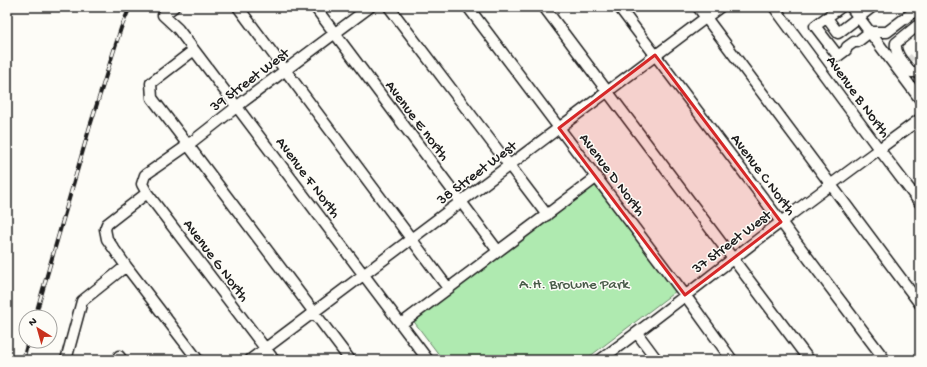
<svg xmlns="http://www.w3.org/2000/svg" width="927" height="367" font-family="'Gochi Hand',sans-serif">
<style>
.green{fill:#afeab0;stroke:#668366}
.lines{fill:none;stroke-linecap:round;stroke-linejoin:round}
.minor-tunnel{stroke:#dbdad6;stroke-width:10;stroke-dasharray:10 5;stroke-linecap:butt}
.minor-casing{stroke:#1c1c1c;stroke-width:13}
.minor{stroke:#fdfcf7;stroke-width:10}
.rail-casing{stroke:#1c1c1c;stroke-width:4}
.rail{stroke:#fdfcf7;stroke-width:2.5;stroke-dasharray:8;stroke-linecap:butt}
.marked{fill:#d62828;fill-opacity:0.2;stroke:#d62828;stroke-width:3;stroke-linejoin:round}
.labels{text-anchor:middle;stroke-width:3;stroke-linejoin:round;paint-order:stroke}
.street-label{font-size:15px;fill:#1c1c1c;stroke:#fdfcf7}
.park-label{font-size:15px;fill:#485a48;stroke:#fdfcf7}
</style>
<rect width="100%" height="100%" fill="#fdfcf7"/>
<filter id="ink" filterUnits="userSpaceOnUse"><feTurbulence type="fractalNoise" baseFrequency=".025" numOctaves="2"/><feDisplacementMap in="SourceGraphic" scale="8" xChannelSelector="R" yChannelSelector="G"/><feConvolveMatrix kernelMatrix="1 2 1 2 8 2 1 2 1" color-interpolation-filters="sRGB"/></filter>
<g filter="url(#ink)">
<!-- green -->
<path class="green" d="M 592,182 L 676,291 L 585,360 L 443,360 L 412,319 Z"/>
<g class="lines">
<!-- minor-tunnel -->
<path class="minor-tunnel" d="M 907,57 L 911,62"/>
<defs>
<path id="minor" d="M 174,7 L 163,15 L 178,29 L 194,50 L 428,360
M 238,7 L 448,288
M 315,7 L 498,251
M 389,7 L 547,215
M 468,7 L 685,295 L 732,360
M 544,7 L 809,360
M 619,7 L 885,360
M 698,7 L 920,304
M 774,7 L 879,149 L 920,203
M 841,7 L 815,26 L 838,56 L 846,50 L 847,47 L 854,42 L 857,42 L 870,32 L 887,32 L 920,7
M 851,7 L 920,99
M 827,18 L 838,33 L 872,7
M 920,30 L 917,26 L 896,43 C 894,54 905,64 911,72 L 918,72 L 920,75
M 194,50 L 151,83 L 152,98 L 188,145 L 350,360
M 147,193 L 107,224 L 105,229 L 107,239 L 126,266 L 198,360
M 401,324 L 597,177
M 637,333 L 657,360
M 119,356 L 122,360
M 66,360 L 82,301 L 126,266
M 250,360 C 407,243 563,124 720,7
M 274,360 L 147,193 L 142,184 L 145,175 L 188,145 L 244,101 L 370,7
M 600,360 C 662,315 721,267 781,222 C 827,187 874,153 920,119"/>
</defs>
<!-- minor casing -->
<use href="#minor" class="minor-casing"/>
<!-- minor -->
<use href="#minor" class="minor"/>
<defs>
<path id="rail" d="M 35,317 L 90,126 L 121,28 L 130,7
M 23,360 L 28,341"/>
</defs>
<!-- rail casing -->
<use href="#rail" class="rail-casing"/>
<!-- rail -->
<use href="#rail" class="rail"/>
</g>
</g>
<!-- marked area -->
<path class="marked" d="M 655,55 L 781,222 L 685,295 L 559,128 Z"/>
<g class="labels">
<!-- street labels -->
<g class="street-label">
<text transform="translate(249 79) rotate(-37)" y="5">39 Street West</text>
<text transform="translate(859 96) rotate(54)" y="5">Avenue B North</text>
<text transform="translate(418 120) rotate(53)" y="5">Avenue E north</text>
<text transform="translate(476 172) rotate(-37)" y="5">38 Street West</text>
<text transform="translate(613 174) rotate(53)" y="5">Avenue D North</text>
<text transform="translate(764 174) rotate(53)" y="5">Avenue C North</text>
<text transform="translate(309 177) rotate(53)" y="5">Avenue F North</text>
<text transform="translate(731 241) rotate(-37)" y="5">37 Street West</text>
<text transform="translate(217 260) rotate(53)" y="5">Avenue G North</text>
</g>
<!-- park labels -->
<g class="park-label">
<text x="574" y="288">A.H. Browne Park</text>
</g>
</g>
<!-- margin -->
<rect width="927" height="367" fill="none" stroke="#fdfcf7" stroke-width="24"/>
<rect x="12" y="12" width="903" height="343" fill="none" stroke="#1c1c1c" stroke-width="1.5" filter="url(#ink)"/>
<!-- north arrow -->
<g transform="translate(38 329) rotate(323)"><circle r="19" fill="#fdfcf7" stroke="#a3a29f"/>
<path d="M0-3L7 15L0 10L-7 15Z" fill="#c8321e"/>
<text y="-6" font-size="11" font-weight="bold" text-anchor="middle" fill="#1c1c1c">N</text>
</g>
</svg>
